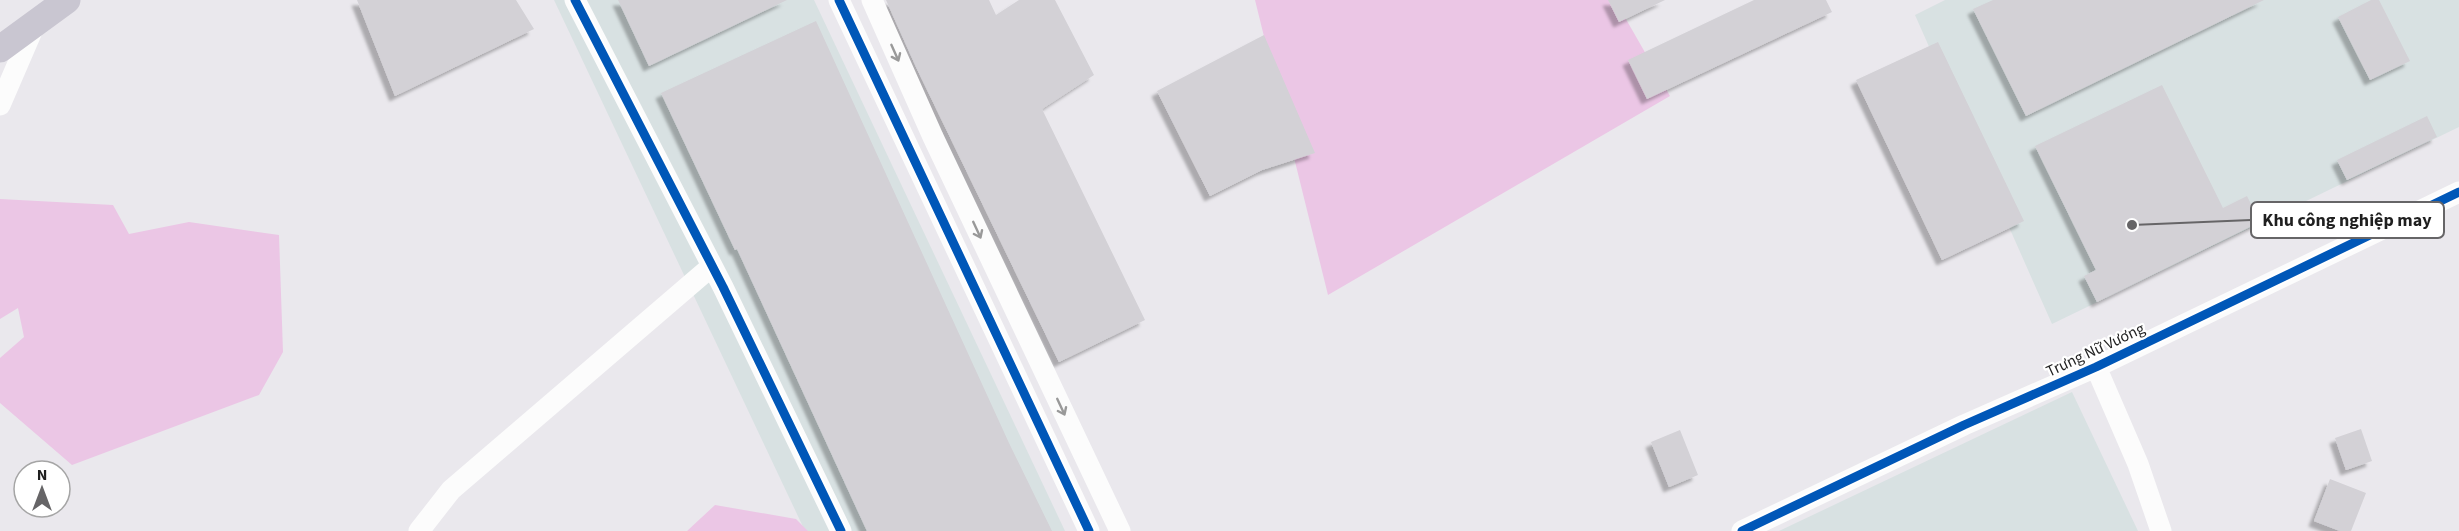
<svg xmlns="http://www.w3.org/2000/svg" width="2459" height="531" font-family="'Source Sans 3',sans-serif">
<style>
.industrial{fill:#d8e1e2}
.grass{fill:#ebc6e5}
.building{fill:#d3d1d6;filter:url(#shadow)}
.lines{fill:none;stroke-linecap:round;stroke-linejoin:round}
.minor{stroke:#fcfcfc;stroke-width:21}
.major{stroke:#c9c6d1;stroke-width:27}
.cycleway-casing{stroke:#fff;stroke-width:13}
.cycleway{stroke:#0057b8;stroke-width:9}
.oneway{stroke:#999}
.labels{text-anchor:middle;stroke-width:4.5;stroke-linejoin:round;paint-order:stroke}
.street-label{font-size:16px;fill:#1f1f1f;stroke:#fff}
.leader{fill:none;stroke:#666567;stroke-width:2}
.callout-dot{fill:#666567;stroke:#fff;stroke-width:2}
.callout{fill:#fff;stroke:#666567;stroke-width:2}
.callout-label{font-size:18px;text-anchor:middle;font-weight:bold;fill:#1f1f1f}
</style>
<defs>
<filter id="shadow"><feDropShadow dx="-5.5" dy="5.5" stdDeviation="1.5" flood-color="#0004"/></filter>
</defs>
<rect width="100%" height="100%" fill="#eae8ed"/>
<!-- industrial -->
<path class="industrial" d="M 554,0 L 814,0 L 1065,531 L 805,531 Z
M 1945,0 L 2459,0 L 2459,127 L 2052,324 L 1915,15 Z
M 2072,392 L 2138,531 L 1779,531 Z"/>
<!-- grass -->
<path class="grass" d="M 1255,0 L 1615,0 L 1670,96 L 1328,295 Z
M 0,199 L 113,205 L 129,234 L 189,222 L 279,235 L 283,352 L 259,395 L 72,465 L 0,403 L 0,358 L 24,337 L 18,308 L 0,319 Z
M 715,505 L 796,519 L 808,531 L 687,531 Z"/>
<!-- building -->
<path class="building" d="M 357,0 L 516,0 L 534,29 L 395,96 Z
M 618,0 L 787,0 L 649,66 Z
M 886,0 L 989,0 L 996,15 L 1019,0 L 1055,0 L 1094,75 L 1042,109 L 1145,320 L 1059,362 L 917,69 Z
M 1608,0 L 1665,0 L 1619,22 Z
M 1754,0 L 1826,0 L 1832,12 L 1647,99 L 1628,60 Z
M 1993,0 L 2264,0 L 2026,116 L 1973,9 Z
M 2371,0 L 2379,0 L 2410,61 L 2370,80 L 2338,17 Z
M 816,21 L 1009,443 L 1052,531 L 867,531 L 737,249 L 735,250 L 661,93 Z
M 1264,35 L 1315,153 L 1262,170 L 1210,196 L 1157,91 Z
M 1938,42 L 2024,221 L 1942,260 L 1856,80 Z
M 2162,85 L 2223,208 L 2247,196 L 2260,222 L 2097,302 L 2084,276 L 2096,270 L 2035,146 Z
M 2427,116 L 2437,137 L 2347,180 L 2337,160 Z
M 2361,429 L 2372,461 L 2346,470 L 2335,438 Z
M 1680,430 L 1698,475 L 1669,487 L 1651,442 Z
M 2330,479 L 2366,493 L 2351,531 L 2340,531 L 2314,521 Z"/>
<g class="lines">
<!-- minor -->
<path class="minor" d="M 575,0 L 723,287 L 841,531
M 839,0 L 1089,531
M 872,0 L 933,137 L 1120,531
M 0,105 L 35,24
M 2096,367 L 2138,464 L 2161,531
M 419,531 L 451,490 L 712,266
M 1742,531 L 1964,425 L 2096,367 L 2459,192"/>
<!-- major -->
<path class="major" d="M 0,49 L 67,0"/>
<defs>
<path id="cycleway" d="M 575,0 L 723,287 L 841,531
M 839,0 L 1089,531
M 1742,531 L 1964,425 L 2096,367 L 2459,192"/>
</defs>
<!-- cycleway casing -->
<use href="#cycleway" class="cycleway-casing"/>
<!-- cycleway -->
<use href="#cycleway" class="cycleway"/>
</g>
<!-- one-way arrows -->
<defs><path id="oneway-shaft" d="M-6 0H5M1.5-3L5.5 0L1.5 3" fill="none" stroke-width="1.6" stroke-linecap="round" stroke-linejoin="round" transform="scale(1.5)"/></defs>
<g class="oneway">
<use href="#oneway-shaft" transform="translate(895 53) rotate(66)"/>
<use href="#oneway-shaft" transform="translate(977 230) rotate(65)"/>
<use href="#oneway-shaft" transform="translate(1061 407) rotate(65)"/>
</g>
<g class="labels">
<!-- street labels -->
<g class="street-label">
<text transform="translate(2095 349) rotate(-25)" y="6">Trưng Nữ Vương</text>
</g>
</g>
<!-- callouts -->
<path class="leader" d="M2132 225L2251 220"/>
<circle class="callout-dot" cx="2132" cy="225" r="6"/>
<rect class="callout" x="2251" y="202" width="193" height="36" rx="6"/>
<g class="callout-label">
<text x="2347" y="226">Khu công nghiệp may</text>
</g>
<!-- north arrow -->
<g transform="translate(42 489)"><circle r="28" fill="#ffffff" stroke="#a5a5a5" stroke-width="1.5"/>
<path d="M0-4.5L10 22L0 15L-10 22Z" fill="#666567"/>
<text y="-9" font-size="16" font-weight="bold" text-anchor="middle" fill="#1f1f1f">N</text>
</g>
</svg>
